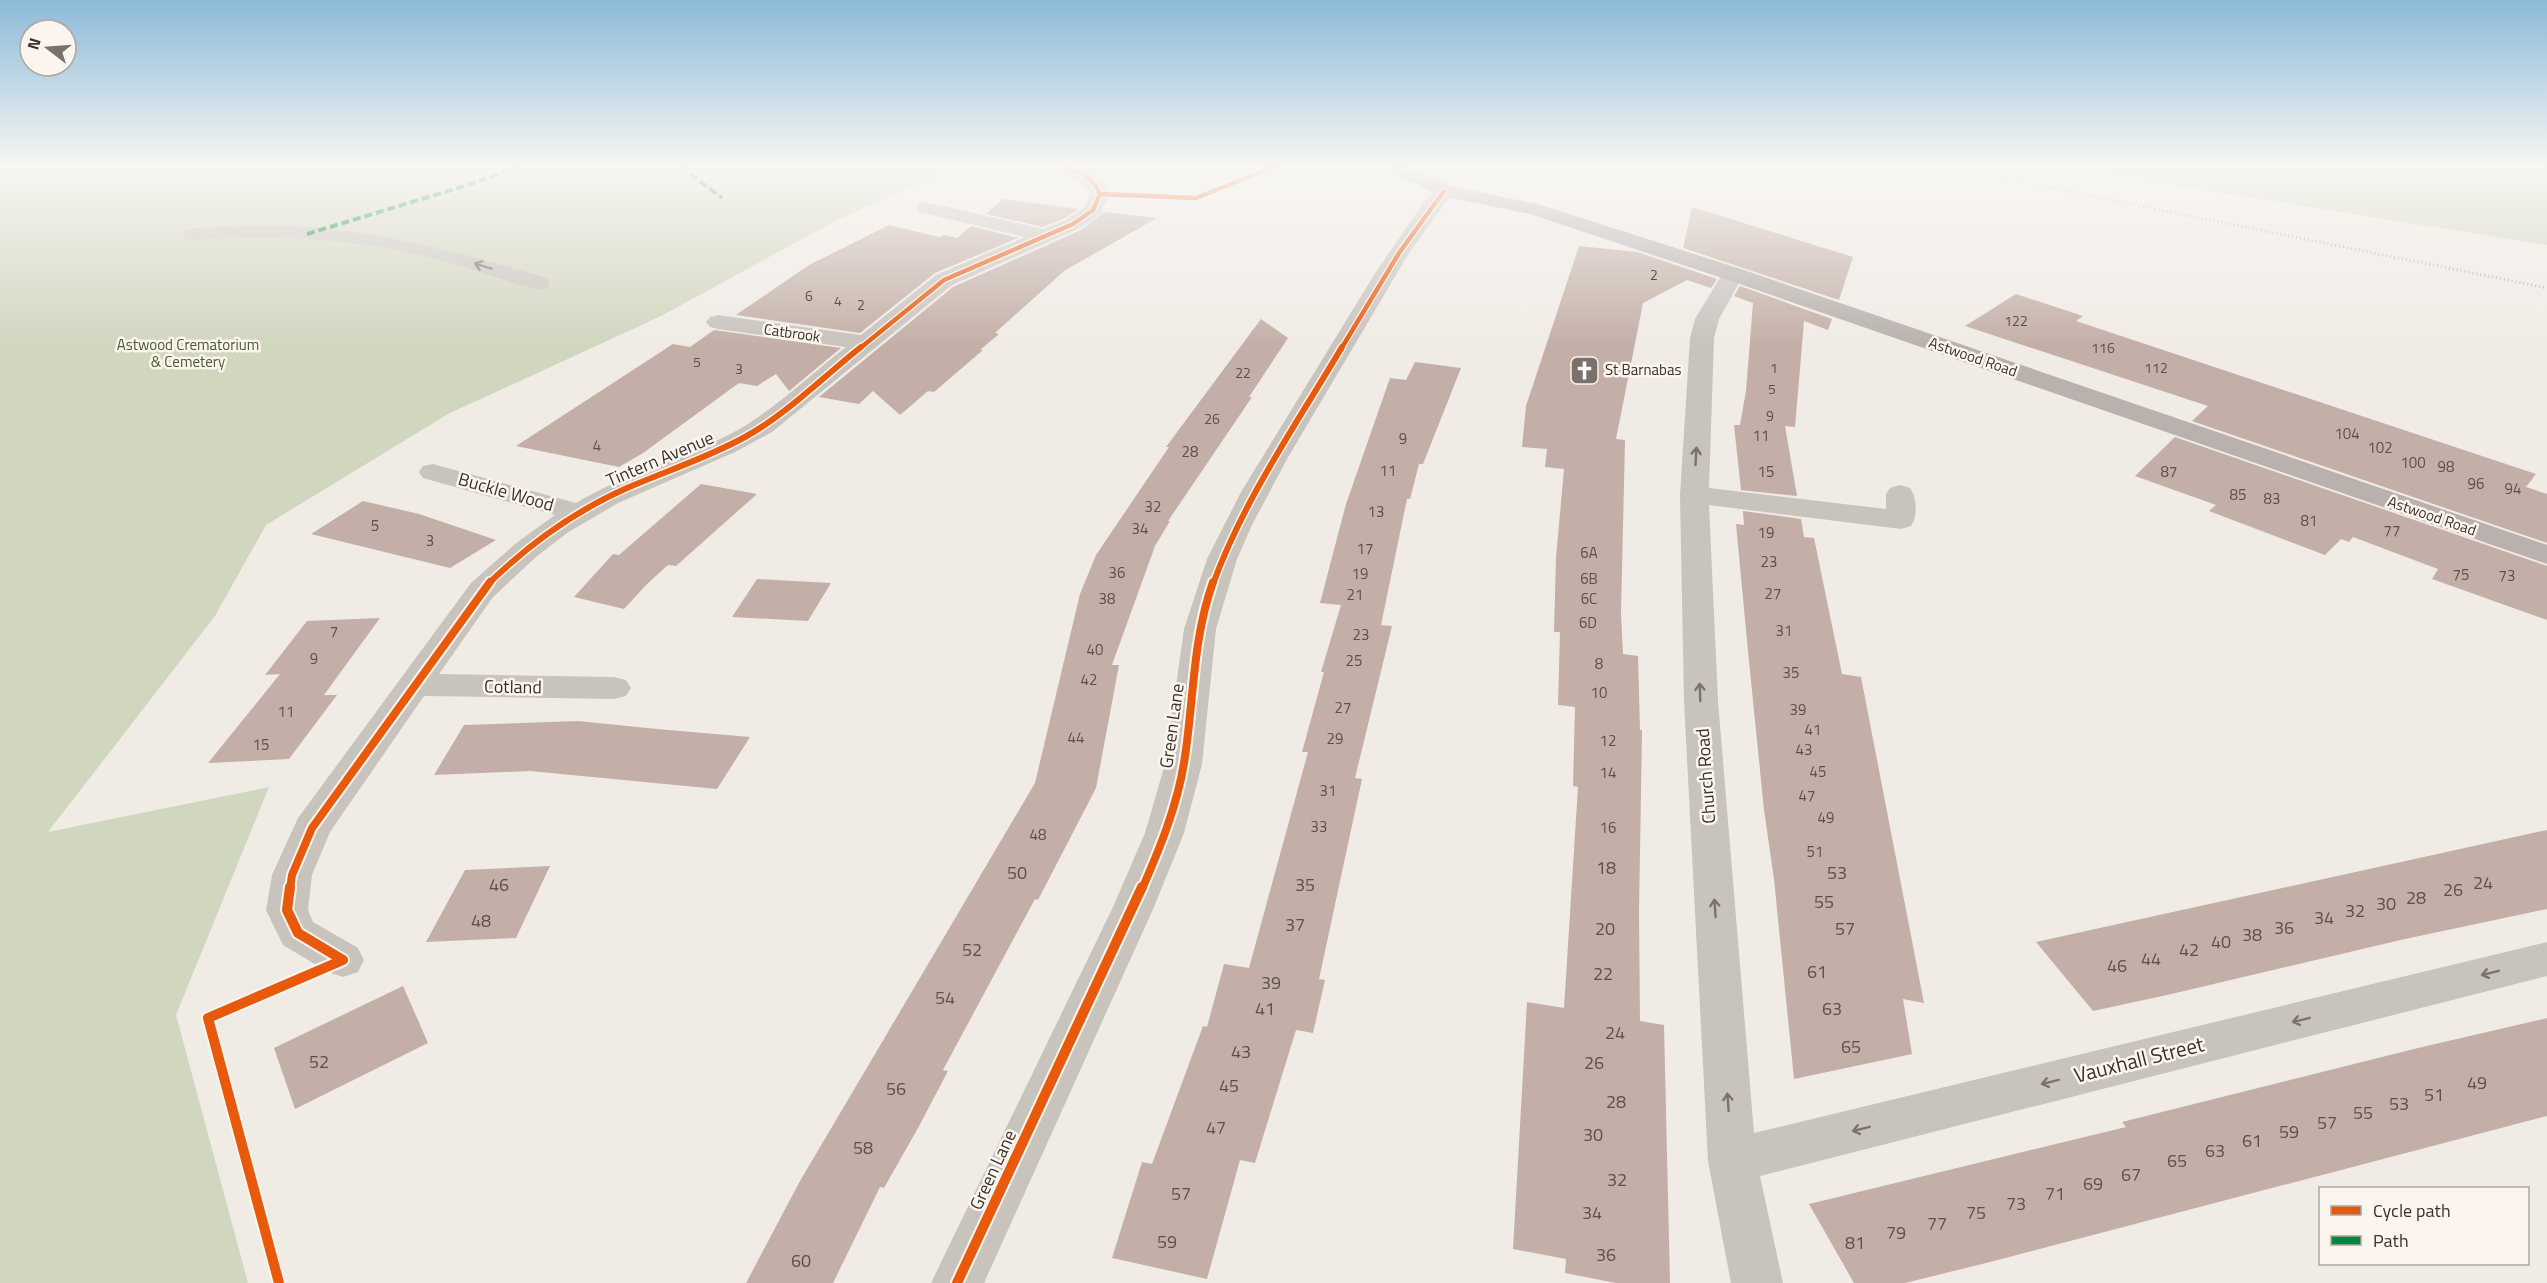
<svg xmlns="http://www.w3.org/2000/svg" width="2547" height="1283" font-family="'Titillium Web',sans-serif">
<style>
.green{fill:#d1d6bf}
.building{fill:#c3afa7}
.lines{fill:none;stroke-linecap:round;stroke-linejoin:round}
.minor{fill:#c9c3be;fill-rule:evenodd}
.major{fill:#b8b1ad;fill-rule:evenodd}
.rail{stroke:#b1aca8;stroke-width:3;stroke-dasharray:1 3;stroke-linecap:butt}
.quiet{stroke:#00873e;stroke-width:4;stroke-dasharray:8 4;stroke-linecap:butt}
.cycleway-far3-casing{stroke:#fbf5ee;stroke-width:7}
.cycleway-far2-casing{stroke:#fbf5ee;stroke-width:9}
.cycleway-far1-casing{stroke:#fbf5ee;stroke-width:12}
.cycleway-casing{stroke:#fbf5ee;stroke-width:14}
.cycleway-far3{stroke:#e8590c;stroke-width:4.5}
.cycleway-far2{stroke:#e8590c;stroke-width:6}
.cycleway-far1{stroke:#e8590c;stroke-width:8}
.cycleway{stroke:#e8590c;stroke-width:10}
.oneway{stroke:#7b726d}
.labels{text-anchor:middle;stroke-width:5;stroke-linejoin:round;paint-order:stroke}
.far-number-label{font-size:14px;fill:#5d504a}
.far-street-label{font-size:15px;fill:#3b302b;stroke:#fbf5ee}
.far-park-label{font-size:15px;fill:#4a5a2e;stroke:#fbf5ee}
.far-poi-label{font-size:15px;fill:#3b302b;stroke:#fbf5ee;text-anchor:start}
.number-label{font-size:15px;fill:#5d504a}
.street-label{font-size:18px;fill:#3b302b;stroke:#fbf5ee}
.near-number-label{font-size:18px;fill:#5d504a}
.near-street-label{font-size:21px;fill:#3b302b;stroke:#fbf5ee}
</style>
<rect width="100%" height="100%" fill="#f0ebe5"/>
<!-- green -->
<path class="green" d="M 0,167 L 956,167 L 837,220 L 661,316 L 448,414 L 266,525 L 215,616 L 48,832 L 269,787 L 176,1015 L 248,1283 L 0,1283 Z
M 2060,167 L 2547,167 L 2547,245 Z"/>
<!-- building -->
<path class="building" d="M 1003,199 L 1079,209 L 1065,218 L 1043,227 L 986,214 Z
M 1692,207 L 1853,257 L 1839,300 L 1683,248 Z
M 1104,212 L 1157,218 L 1064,271 L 995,333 L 999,334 L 980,350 L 983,350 L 934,392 L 928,391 L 900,415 L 873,391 L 859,404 L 819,397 L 953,287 L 1081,230 Z
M 889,225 L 939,237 L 944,235 L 957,238 L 971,226 L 1018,238 L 935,273 L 860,333 L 736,315 L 809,265 Z
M 1579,246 L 1637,252 L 1717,279 L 1711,288 L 1687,280 L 1643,303 L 1616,439 L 1625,440 L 1621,613 L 1623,654 L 1638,656 L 1640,730 L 1642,730 L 1639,913 L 1640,1021 L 1664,1025 L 1670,1283 L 1616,1283 L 1565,1273 L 1566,1259 L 1513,1249 L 1527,1002 L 1564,1008 L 1578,787 L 1573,786 L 1575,707 L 1558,705 L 1560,632 L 1554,632 L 1556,558 L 1564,469 L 1545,467 L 1547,449 L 1522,447 L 1526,406 Z
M 1740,286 L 1832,319 L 1828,330 L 1804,321 L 1795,427 L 1785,426 L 1797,496 L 1741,490 L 1734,425 L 1740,425 L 1746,391 L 1753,303 L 1734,296 Z
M 2016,294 L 2083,316 L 2076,321 L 2536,474 L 2526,487 L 2547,494 L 2547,543 L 2192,421 L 2208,406 L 1965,326 Z
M 1261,319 L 1288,338 L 1249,397 L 1252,397 L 1168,521 L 1170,521 L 1155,546 L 1112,665 L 1119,665 L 1096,788 L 1038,900 L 1035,899 L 943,1070 L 948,1071 L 918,1128 L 884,1188 L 880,1187 L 833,1283 L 746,1283 L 800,1181 L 1035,783 L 1080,594 L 1096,555 L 1169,447 L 1166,447 Z
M 714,330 L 841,348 L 789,391 L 776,374 L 757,386 L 739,383 L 643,453 L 619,467 L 516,446 L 673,344 L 690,347 Z
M 1415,362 L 1461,368 L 1423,464 L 1419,464 L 1410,499 L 1407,499 L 1381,625 L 1392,626 L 1355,778 L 1362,779 L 1319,979 L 1325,980 L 1313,1033 L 1296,1030 L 1255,1163 L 1240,1160 L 1207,1279 L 1112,1258 L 1142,1162 L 1152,1164 L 1203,1026 L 1207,1027 L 1224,964 L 1249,968 L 1308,752 L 1302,752 L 1324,672 L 1321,672 L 1341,605 L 1320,603 L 1346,504 L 1390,378 L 1406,380 Z
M 2175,437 L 2547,566 L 2547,620 L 2432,579 L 2438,569 L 2353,537 L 2349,542 L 2341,539 L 2325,555 L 2209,511 L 2216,505 L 2135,476 Z
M 701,484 L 757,494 L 676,566 L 668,565 L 647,584 L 624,609 L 574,597 L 613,554 L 619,555 Z
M 363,501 L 419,514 L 496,540 L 450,568 L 311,534 Z
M 1743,511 L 1801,519 L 1804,537 L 1814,538 L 1842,674 L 1861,677 L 1924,1003 L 1903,999 L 1912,1054 L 1794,1079 L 1774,879 L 1764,810 L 1748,651 L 1736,524 L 1744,525 Z
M 757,579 L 831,583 L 808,621 L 732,617 Z
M 380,618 L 324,695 L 337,695 L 289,759 L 208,763 L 280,674 L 265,675 L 307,621 Z
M 578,721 L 657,729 L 750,737 L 717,789 L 530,771 L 434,775 L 464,725 Z
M 2547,830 L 2547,909 L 2405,939 L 2167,995 L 2093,1011 L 2036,942 Z
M 550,866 L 516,938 L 426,942 L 465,870 Z
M 403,986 L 428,1043 L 295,1109 L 274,1048 Z
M 2547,1018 L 2547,1116 L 1986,1263 L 1905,1283 L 1854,1283 L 1809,1204 L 2126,1127 L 2122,1122 L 2418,1048 Z"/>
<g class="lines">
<!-- minor -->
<path class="minor" d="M 1058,167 C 1084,167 1098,168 1110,194 L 1100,214 L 1080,228 L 952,285 L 772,432 L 735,452 L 618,503 L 567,533 L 536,557 L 493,597 L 439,674 L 614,677 L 626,680 L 631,688 L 626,696 L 614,699 L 424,696 L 330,832 L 312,875 L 308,910 L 313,922 L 358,948 L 364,960 L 358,972 L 343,977 L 328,972 L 283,945 L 266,910 L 272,875 L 298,818 L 471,583 L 515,544 L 555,515 L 423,478 L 419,472 L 423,466 L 433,464 L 576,503 C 626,473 684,459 736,431 C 775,409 810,375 846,347 L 718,329 L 710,327 L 706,322 L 710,317 L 718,315 L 861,335 L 936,275 L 1025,237 L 919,212 L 916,208 L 919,204 L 926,202 L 1043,229 L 1066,220 L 1085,207 L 1090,194 C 1084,178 1066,179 1058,167 Z
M 1444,185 L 1451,187 L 1454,191 L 1409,253 L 1287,459 L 1252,525 L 1237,559 L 1216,629 L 1202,764 L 1184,833 L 1154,907 L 984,1283 L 931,1283 L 1113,907 L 1145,833 L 1165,764 L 1184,629 L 1207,559 L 1241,492 L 1374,275 L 1421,206 L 1437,187 Z
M 277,225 C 374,229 454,251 547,278 L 550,283 L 547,288 L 539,290 C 502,280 466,267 429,257 C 352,238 272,234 193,240 L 186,238 L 183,234 L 186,230 L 193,228 Z
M 1733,267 L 1741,269 L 1744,274 L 1719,319 L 1714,338 L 1709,488 L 1886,509 L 1886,494 L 1890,488 L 1900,485 L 1910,488 C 1917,498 1918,516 1911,526 L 1901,529 L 1709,505 L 1718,701 L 1754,1133 L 2547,942 L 2547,976 L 1760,1176 L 1783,1283 L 1731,1283 L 1708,1161 L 1684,701 L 1680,495 L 1690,338 L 1695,319 L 1725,269 Z"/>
<!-- major -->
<path class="major" d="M 1389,167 L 1412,167 L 1450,186 L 1541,205 L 1741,269 L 2547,545 L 2547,564 L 1725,279 L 1530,214 L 1437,195 L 1391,171 Z"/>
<!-- rail -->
<path class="rail" d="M 1947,167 L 2547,288"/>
<!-- quiet -->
<path class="quiet" d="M 681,167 L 722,198
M 307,234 L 471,184 L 516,167"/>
<defs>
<path id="cycleway-far3" d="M 1100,194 L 1196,198 L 1273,167
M 859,349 L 944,280 L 1073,224 L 1093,210 L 1100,194 C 1094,179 1082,173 1067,167
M 1341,349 L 1399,253 L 1444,191"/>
<path id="cycleway-far2" d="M 488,584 C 529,544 575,511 627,488 C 666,471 707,458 745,437 C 787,414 823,377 861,347
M 1213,584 C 1244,499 1296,425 1342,347"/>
<path id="cycleway-far1" d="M 290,889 L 292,875 L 312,828 L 490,582
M 1142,889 C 1160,848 1177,806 1184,763 C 1194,702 1192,641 1213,582"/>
<path id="cycleway" d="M 290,887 L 287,910 L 298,933 L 343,960
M 279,1283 L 208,1018 L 343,960
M 957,1283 L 1142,887"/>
</defs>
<!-- cycleway-far3 casing -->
<use href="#cycleway-far3" class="cycleway-far3-casing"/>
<!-- cycleway-far2 casing -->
<use href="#cycleway-far2" class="cycleway-far2-casing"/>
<!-- cycleway-far1 casing -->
<use href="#cycleway-far1" class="cycleway-far1-casing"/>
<!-- cycleway casing -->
<use href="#cycleway" class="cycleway-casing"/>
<!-- cycleway-far3 -->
<use href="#cycleway-far3" class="cycleway-far3"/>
<!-- cycleway-far2 -->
<use href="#cycleway-far2" class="cycleway-far2"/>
<!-- cycleway-far1 -->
<use href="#cycleway-far1" class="cycleway-far1"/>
<!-- cycleway -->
<use href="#cycleway" class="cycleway"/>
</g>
<!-- one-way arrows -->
<defs><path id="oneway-shaft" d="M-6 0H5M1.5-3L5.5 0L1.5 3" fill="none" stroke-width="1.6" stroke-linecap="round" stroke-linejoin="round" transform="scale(1.5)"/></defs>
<g class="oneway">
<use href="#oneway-shaft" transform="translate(483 266) rotate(-163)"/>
<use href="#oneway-shaft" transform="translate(1696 456) rotate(-87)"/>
<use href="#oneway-shaft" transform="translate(1700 692) rotate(-92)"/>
<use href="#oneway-shaft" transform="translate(1715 908) rotate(-94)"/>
<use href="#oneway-shaft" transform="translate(2490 973) rotate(166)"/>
<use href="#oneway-shaft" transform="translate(2301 1020) rotate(166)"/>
<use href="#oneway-shaft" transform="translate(2050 1082) rotate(166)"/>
<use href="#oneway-shaft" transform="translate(1728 1102) rotate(-94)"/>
<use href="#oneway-shaft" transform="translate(1861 1129) rotate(166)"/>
</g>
<!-- sky -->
<linearGradient id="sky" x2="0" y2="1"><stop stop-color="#8bbad8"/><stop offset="0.48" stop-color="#f8f6f3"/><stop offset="1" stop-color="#f8f6f3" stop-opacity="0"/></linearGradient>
<rect width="2547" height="346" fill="url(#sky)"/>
<!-- icons -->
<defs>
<symbol id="church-square" viewBox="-11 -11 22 22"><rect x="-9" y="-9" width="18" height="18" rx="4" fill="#7a716c" stroke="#fbf5ee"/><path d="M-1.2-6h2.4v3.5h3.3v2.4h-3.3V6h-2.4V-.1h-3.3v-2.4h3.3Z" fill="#fff"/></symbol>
</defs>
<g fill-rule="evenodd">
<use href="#church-square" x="1568" y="354" width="33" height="33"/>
</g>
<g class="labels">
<!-- far-number labels -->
<g class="far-number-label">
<text x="1654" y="280">2</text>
<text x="809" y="301">6</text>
<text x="838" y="306">4</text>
<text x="861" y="310">2</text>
<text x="2016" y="326">122</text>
<text x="2103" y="353">116</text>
<text x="697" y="367">5</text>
<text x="1774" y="373">1</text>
<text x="2156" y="373">112</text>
<text x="739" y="374">3</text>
<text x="1243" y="378">22</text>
<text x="1772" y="394">5</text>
<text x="1770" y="421">9</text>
<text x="1212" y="424">26</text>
</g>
<!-- far-street labels -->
<g class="far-street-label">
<text transform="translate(792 333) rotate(8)" y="5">Catbrook</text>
<text transform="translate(1973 357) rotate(19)" y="5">Astwood Road</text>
<text transform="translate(2432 516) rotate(19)" y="5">Astwood Road</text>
</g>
<!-- far-park labels -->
<g class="far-park-label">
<text x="188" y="350">Astwood Crematorium<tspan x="188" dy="17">&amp; Cemetery</tspan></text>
</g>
<!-- far-poi labels -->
<g class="far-poi-label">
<text x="1605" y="375">St Barnabas</text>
</g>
<!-- number labels -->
<g class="number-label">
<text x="2347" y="439">104</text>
<text x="1761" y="441">11</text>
<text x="1403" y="444">9</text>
<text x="597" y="451">4</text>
<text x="2380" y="453">102</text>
<text x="1190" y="457">28</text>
<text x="2413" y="468">100</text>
<text x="2446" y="472">98</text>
<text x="1388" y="476">11</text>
<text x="1766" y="477">15</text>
<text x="2169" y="477">87</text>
<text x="2476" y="489">96</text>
<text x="2513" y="494">94</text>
<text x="2238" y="500">85</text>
<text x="2272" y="504">83</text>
<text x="1153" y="512">32</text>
<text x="1376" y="517">13</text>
<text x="2309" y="526">81</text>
<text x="375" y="531">5</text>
<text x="1140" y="534">34</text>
<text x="2392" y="536">77</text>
<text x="1766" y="538">19</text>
<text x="430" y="546">3</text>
<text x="1365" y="554">17</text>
<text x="1589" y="558">6A</text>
<text x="1769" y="567">23</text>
<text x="1117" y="578">36</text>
<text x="1360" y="579">19</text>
<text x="2461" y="580">75</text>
<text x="2507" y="581">73</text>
<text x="1589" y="584">6B</text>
<text x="1773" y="599">27</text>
<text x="1355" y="600">21</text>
<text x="1107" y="604">38</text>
<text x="1589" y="604">6C</text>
<text x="1588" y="628">6D</text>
<text x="1784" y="636">31</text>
<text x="334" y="637">7</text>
<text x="1361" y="640">23</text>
<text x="1095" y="655">40</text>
<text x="314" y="664">9</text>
<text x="1354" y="666">25</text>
<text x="1599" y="669">8</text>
<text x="1791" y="678">35</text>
<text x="1089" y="685">42</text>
<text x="1599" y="698">10</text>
<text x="1343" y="713">27</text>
<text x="1798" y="715">39</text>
<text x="286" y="717">11</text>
<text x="1813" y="735">41</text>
<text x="1076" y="743">44</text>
<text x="1335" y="744">29</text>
<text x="1608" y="746">12</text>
<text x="261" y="750">15</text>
<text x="1804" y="755">43</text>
<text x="1818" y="777">45</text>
<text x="1608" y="778">14</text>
<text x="1328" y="796">31</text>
<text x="1807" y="801">47</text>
<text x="1826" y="823">49</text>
<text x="1319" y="832">33</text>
<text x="1608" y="833">16</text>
<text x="1038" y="840">48</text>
<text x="1815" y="857">51</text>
</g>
<!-- street labels -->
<g class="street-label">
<text transform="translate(660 459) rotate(-23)" y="6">Tintern Avenue</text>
<text transform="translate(506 492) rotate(16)" y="6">Buckle Wood</text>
<text transform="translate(513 687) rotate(1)" y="6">Cotland</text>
<text transform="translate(1172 726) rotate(-82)" y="6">Green Lane</text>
<text transform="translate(1706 776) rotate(-94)" y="6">Church Road</text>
<text transform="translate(993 1170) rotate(-65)" y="6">Green Lane</text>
</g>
<!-- near-number labels -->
<g class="near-number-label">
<text x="1606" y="874">18</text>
<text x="1017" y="879">50</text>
<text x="1837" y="879">53</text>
<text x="2483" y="889">24</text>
<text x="499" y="891">46</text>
<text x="1305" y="891">35</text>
<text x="2453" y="896">26</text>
<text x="2416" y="904">28</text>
<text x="1824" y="908">55</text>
<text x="2386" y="910">30</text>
<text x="2355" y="917">32</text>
<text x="2324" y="924">34</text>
<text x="481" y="927">48</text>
<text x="1295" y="931">37</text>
<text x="2284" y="934">36</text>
<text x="1605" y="935">20</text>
<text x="1845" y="935">57</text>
<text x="2252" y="941">38</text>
<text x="2221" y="948">40</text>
<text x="972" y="956">52</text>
<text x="2189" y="956">42</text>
<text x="2151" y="965">44</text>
<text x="2117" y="972">46</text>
<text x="1817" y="978">61</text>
<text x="1603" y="980">22</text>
<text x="1271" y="989">39</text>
<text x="945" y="1004">54</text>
<text x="1265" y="1015">41</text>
<text x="1832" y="1015">63</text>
<text x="1615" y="1039">24</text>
<text x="1851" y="1053">65</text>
<text x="1241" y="1058">43</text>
<text x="319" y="1068">52</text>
<text x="1594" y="1069">26</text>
<text x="2477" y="1089">49</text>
<text x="1229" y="1092">45</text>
<text x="896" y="1095">56</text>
<text x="2434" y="1101">51</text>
<text x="1616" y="1108">28</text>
<text x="2399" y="1110">53</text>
<text x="2363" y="1119">55</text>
<text x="2327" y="1129">57</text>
<text x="1216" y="1134">47</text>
<text x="2289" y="1138">59</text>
<text x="1593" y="1141">30</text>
<text x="2252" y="1147">61</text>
<text x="863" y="1154">58</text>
<text x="2215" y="1157">63</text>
<text x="2177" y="1167">65</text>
<text x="2131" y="1181">67</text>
<text x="1617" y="1186">32</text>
<text x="2093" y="1190">69</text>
<text x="1181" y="1200">57</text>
<text x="2055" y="1200">71</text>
<text x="2016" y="1210">73</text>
<text x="1592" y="1219">34</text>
<text x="1976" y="1219">75</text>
<text x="1937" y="1230">77</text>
<text x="1896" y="1239">79</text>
<text x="1167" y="1248">59</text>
<text x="1855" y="1249">81</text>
<text x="1606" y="1261">36</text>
<text x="801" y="1267">60</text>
</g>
<!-- near-street labels -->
<g class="near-street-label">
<text transform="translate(2139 1060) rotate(-14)" y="7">Vauxhall Street</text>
</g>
</g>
<!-- legend -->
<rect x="2319" y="1187" width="210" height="78" fill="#fbf5ee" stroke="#aea6a0" stroke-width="1.5"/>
<rect x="2331" y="1206" width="30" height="9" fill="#e8590c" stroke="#aea6a0" stroke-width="1.5"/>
<text x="2373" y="1217" font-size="18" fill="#3b302b">Cycle path</text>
<rect x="2331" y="1236" width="30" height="9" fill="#00873e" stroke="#aea6a0" stroke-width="1.5"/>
<text x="2373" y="1247" font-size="18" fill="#3b302b">Path</text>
<!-- north arrow -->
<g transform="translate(48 48) rotate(287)"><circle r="28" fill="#fbf5ee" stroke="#aea6a0" stroke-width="1.5"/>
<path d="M0-4.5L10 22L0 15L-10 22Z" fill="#7a716c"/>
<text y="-9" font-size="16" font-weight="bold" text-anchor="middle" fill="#3b302b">N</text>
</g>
</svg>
